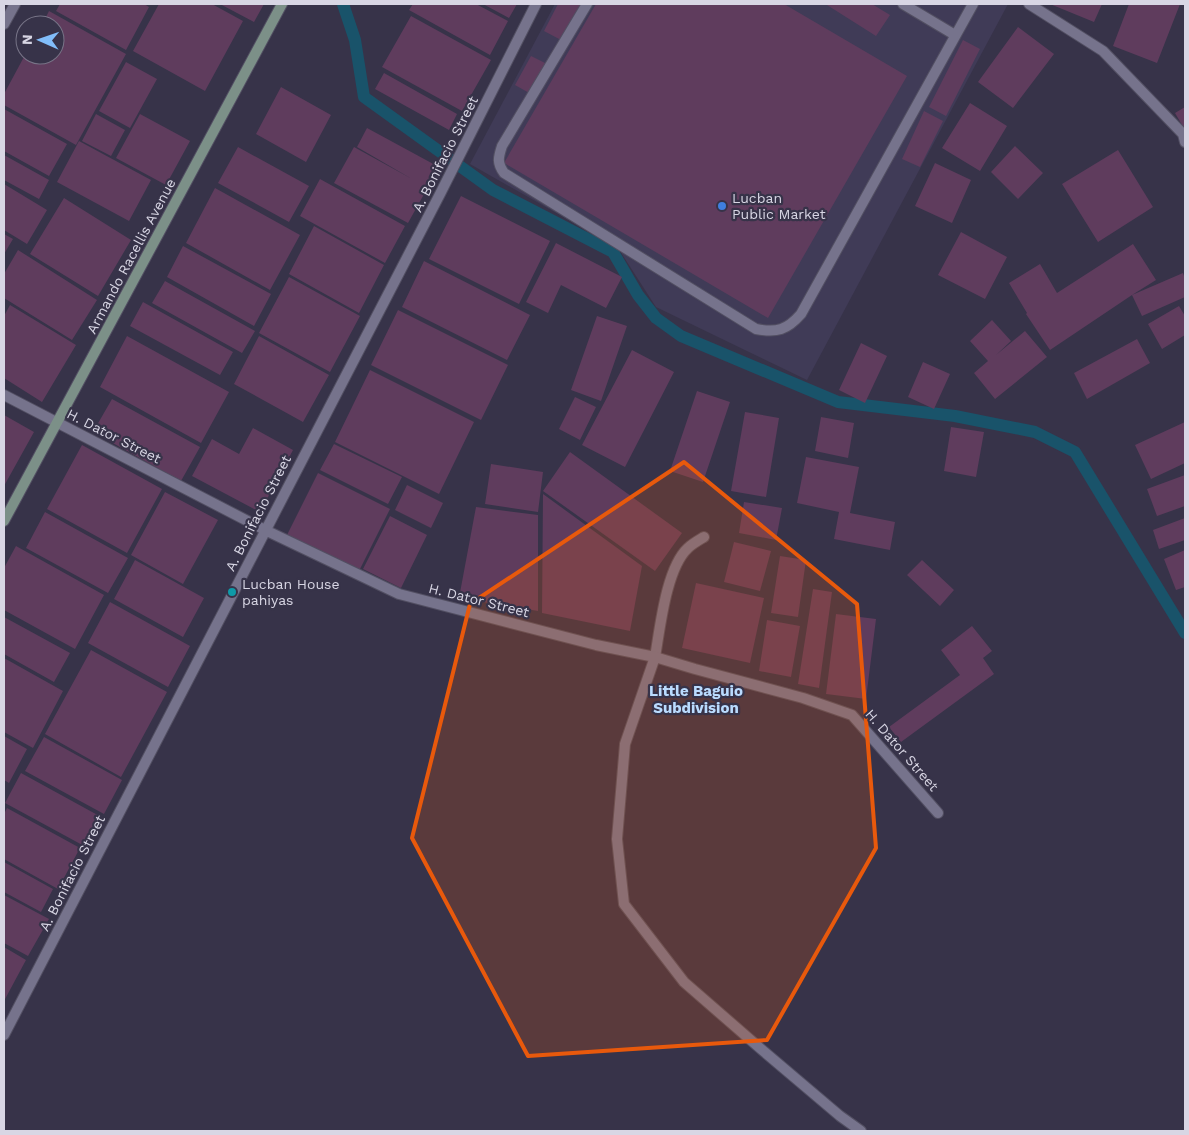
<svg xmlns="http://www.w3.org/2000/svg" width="1189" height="1135" font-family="'Work Sans',sans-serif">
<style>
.built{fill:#403b57}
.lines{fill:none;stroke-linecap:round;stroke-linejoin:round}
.stream{stroke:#19536a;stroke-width:12}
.building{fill:#5f3c5d}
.lane-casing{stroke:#524f62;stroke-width:12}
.street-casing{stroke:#524f62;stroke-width:12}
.secondary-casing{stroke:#524f62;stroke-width:12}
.lane{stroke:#76738c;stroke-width:10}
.street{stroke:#76738c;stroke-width:10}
.secondary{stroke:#7c9088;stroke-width:10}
.marked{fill:#e8590c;fill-opacity:0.2;stroke:#e8590c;stroke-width:4;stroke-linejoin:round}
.shop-dot{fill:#3f7fe0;stroke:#373349;stroke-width:2}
.culture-dot{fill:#0f9aa8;stroke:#373349;stroke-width:2}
.labels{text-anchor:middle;stroke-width:4.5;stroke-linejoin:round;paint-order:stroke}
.street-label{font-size:14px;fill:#d8d6e4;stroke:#373349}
.poi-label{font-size:14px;fill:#d8d6e4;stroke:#373349;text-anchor:start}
.neighbourhood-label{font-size:15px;font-weight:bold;fill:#badbfe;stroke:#373349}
</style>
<rect width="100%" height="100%" fill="#373349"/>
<!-- built -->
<path class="built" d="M 555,4 L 1008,4 L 807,380 L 656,307 L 618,248 L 470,164 Z"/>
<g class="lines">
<!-- stream -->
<path class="stream" d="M 343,4 L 355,40 L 364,97 L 493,190 L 613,252 L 638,295 L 656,318 L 681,336 L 838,402 L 955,416 L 1035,432 L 1075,452 L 1185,633"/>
</g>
<!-- building -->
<path class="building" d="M 60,4 L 144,4 L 149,7 L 126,50 L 56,11 Z
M 159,4 L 212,4 L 243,21 L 205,91 L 133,51 Z
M 220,4 L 264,4 L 254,22 Z
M 413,4 L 476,4 L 508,21 L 490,55 L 409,10 Z
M 483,4 L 517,4 L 509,18 Z
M 558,4 L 581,4 L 561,40 L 544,31 Z
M 596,4 L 784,4 L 907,76 L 768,318 L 504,163 Z
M 828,4 L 872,4 L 890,15 L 876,36 L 827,5 Z
M 1050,4 L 1102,4 L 1094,22 Z
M 1129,4 L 1180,4 L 1157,63 L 1113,46 Z
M 49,11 L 126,54 L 76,145 L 4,105 L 4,94 L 25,55 L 55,55 L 55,25 L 42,25 Z
M 411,16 L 491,60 L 462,111 L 382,67 Z
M 1018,27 L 1054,54 L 1013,108 L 978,82 Z
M 963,40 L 980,49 L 946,116 L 929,107 Z
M 531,56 L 547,64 L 531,94 L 515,85 Z
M 126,62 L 157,79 L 130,128 L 99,111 Z
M 384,73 L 457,114 L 449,130 L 375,89 Z
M 281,87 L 331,115 L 306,162 L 256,134 Z
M 970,103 L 1007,126 L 980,171 L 942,148 Z
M 1185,107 L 1185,130 L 1175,113 Z
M 4,109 L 67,144 L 49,176 L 4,151 Z
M 924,111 L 943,121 L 920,167 L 902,159 Z
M 96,114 L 125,130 L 111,156 L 82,141 Z
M 140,114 L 190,141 L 166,185 L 116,158 Z
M 367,128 L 437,166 L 426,186 L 428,187 L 408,223 L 334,183 L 354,147 L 412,179 L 357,147 Z
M 79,141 L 151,180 L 129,221 L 57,182 Z
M 1015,146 L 1043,173 L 1018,199 L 991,172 Z
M 238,147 L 309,186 L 289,222 L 218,183 Z
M 1118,150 L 1153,207 L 1098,242 L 1062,184 Z
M 4,155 L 49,180 L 39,199 L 4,180 Z
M 935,163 L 971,180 L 952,223 L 915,206 Z
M 320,179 L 405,226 L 385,263 L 300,216 Z
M 4,184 L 47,210 L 27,244 L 4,230 Z
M 215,188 L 300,235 L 270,290 L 186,243 Z
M 461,196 L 550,241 L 519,304 L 429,259 Z
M 64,198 L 131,240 L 98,296 L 30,254 Z
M 314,226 L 384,265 L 359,313 L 289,274 Z
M 961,232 L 1007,257 L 985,299 L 938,275 Z
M 4,234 L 13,239 L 4,254 Z
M 556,243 L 622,277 L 606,308 L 561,285 L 548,313 L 526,302 Z
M 1133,244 L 1156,280 L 1132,295 L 1183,273 L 1185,279 L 1185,297 L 1142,316 L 1132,295 L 1050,350 L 1026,314 L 1027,313 L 1009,283 L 1040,264 L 1057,293 Z
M 183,246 L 271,294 L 254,326 L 167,277 Z
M 18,250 L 97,300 L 72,340 L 4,298 L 4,274 Z
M 424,261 L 530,315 L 507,360 L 402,307 Z
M 289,277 L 360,316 L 330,372 L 259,333 Z
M 165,281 L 255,331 L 242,353 L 152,303 Z
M 143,302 L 233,352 L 220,375 L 130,326 Z
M 10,305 L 76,345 L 42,402 L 4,378 L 4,316 Z
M 1179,306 L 1185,316 L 1185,335 L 1162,349 L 1148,324 Z
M 398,310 L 508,365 L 481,420 L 371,365 Z
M 597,316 L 627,326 L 601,401 L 571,390 Z
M 992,320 L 1011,341 L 996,355 L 1025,331 L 1047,357 L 995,399 L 974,373 L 988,361 L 970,341 Z
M 127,336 L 229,392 L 201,443 L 100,387 Z
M 259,336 L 329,375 L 303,422 L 234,384 Z
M 1137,339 L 1150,363 L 1087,399 L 1074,373 Z
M 861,343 L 887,356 L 865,403 L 839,390 Z
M 632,350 L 674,372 L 625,467 L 582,445 Z
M 923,362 L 950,374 L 934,409 L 908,397 Z
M 370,370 L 474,422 L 439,494 L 335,442 Z
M 697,391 L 730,402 L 703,482 L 670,471 Z
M 575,397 L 596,407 L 580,440 L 559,429 Z
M 112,399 L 200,447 L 181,481 L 93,432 Z
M 745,412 L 779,418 L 766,497 L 731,491 Z
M 4,415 L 34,432 L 4,486 Z
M 821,417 L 854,423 L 848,458 L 815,451 Z
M 1185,422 L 1185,463 L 1151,479 L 1135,445 Z
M 951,427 L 984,432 L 976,477 L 944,471 Z
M 253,428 L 293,450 L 260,512 L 192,476 L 212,439 L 239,454 Z
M 334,444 L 402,477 L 388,504 L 320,470 Z
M 82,445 L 162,489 L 127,553 L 47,509 Z
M 570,452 L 682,533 L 655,571 L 543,491 Z
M 806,457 L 859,467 L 850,513 L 895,522 L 890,550 L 834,539 L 839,512 L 797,503 Z
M 491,464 L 543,472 L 538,512 L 485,504 Z
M 318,473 L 390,509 L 359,571 L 287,535 Z
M 1185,475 L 1185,506 L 1157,516 L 1147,489 Z
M 407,485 L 443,503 L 431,528 L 395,510 Z
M 165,492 L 218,520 L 183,584 L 131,555 Z
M 543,494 L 642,566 L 630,631 L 542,613 Z
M 744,502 L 782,508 L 776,540 L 739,533 Z
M 476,507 L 538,515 L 538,611 L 459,598 Z
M 45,512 L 128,558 L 108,593 L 26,548 Z
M 390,516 L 427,535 L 401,588 L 363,569 Z
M 1185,518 L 1185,540 L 1159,549 L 1153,530 Z
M 734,542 L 771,551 L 760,591 L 724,582 Z
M 16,546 L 104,595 L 75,649 L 4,610 L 4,568 Z
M 1185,550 L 1185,587 L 1176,590 L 1164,559 Z
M 780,556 L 806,560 L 798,617 L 771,613 Z
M 135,560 L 204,598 L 183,637 L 114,599 Z
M 922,560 L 954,590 L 940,606 L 907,575 Z
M 696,583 L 764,598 L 750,663 L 682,648 Z
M 813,589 L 832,592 L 819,688 L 798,684 Z
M 110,602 L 190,646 L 168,687 L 88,643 Z
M 836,614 L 876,619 L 866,699 L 826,694 Z
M 4,617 L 70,653 L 54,682 L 4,654 Z
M 767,620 L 800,626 L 791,677 L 759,671 Z
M 972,626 L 992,651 L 983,658 L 994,674 L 901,742 L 889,727 L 960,675 L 941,650 Z
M 91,650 L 167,692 L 121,777 L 45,734 Z
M 4,658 L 63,691 L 33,748 L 4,732 Z
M 4,736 L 27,749 L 9,783 L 4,780 Z
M 44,737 L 122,780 L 104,814 L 25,771 Z
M 21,773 L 103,818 L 86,847 L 5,803 Z
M 7,808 L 80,848 L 58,889 L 4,859 L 4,814 Z
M 4,862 L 53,889 L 41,912 L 4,892 Z
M 4,895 L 49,919 L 28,956 L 4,943 Z
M 4,947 L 26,960 L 4,1001 Z"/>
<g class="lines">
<defs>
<path id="lane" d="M 587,4 L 502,146 C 498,158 497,163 504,173 L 756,329 C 777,333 787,330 801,314 L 973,4
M 903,4 L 955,35
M 655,657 C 660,629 666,568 688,548 C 692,544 699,540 704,537"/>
<path id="street" d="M 1029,4 L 1103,51 L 1183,134 L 1185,142
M 4,24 L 15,4
M 4,395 L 265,530 L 399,594 L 596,645 L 655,657 L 695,669 L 803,698 L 852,715 L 938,813
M 655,657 L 625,744 L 617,839 L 624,904 L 684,982 L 761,1049 L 840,1116 L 861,1131
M 4,1035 L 440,194 L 536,4"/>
<path id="secondary" d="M 4,521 L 282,4"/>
</defs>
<!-- lane casing -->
<use href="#lane" class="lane-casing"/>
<!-- street casing -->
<use href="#street" class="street-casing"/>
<!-- secondary casing -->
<use href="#secondary" class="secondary-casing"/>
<!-- lane -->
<use href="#lane" class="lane"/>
<!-- street -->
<use href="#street" class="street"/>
<!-- secondary -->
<use href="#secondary" class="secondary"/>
</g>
<!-- marked area -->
<path class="marked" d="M 684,462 L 857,604 L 876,848 L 767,1040 L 528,1056 L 412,838 L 470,604 Z"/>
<!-- markers -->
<circle class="shop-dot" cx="722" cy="206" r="5"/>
<circle class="culture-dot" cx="232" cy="592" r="5"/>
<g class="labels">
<!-- street labels -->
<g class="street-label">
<text transform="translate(445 154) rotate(-63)" y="5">A. Bonifacio Street</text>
<text transform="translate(131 256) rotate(-62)" y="5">Armando Racellis Avenue</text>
<text transform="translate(114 436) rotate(27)" y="5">H. Dator Street</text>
<text transform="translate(258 513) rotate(-63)" y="5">A. Bonifacio Street</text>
<text transform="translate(479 600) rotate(14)" y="5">H. Dator Street</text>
<text transform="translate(902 750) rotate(49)" y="5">H. Dator Street</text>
<text transform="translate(72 873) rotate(-63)" y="5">A. Bonifacio Street</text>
</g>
<!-- poi labels -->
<g class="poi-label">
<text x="732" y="203">Lucban<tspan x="732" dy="16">Public Market</tspan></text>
<text x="242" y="589">Lucban House<tspan x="242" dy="16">pahiyas</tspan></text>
</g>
<!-- neighbourhood labels -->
<g class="neighbourhood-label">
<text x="696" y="696">Little Baguio<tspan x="696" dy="17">Subdivision</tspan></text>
</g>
</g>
<!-- border -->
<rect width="1189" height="1135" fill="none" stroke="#d8d6e4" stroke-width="10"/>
<!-- north arrow -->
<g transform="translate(40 40) rotate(272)"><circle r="24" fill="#373349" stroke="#777487"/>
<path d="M0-4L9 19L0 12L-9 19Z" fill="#81bdfa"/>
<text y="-8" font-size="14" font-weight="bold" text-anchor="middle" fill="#d8d6e4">N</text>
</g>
</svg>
